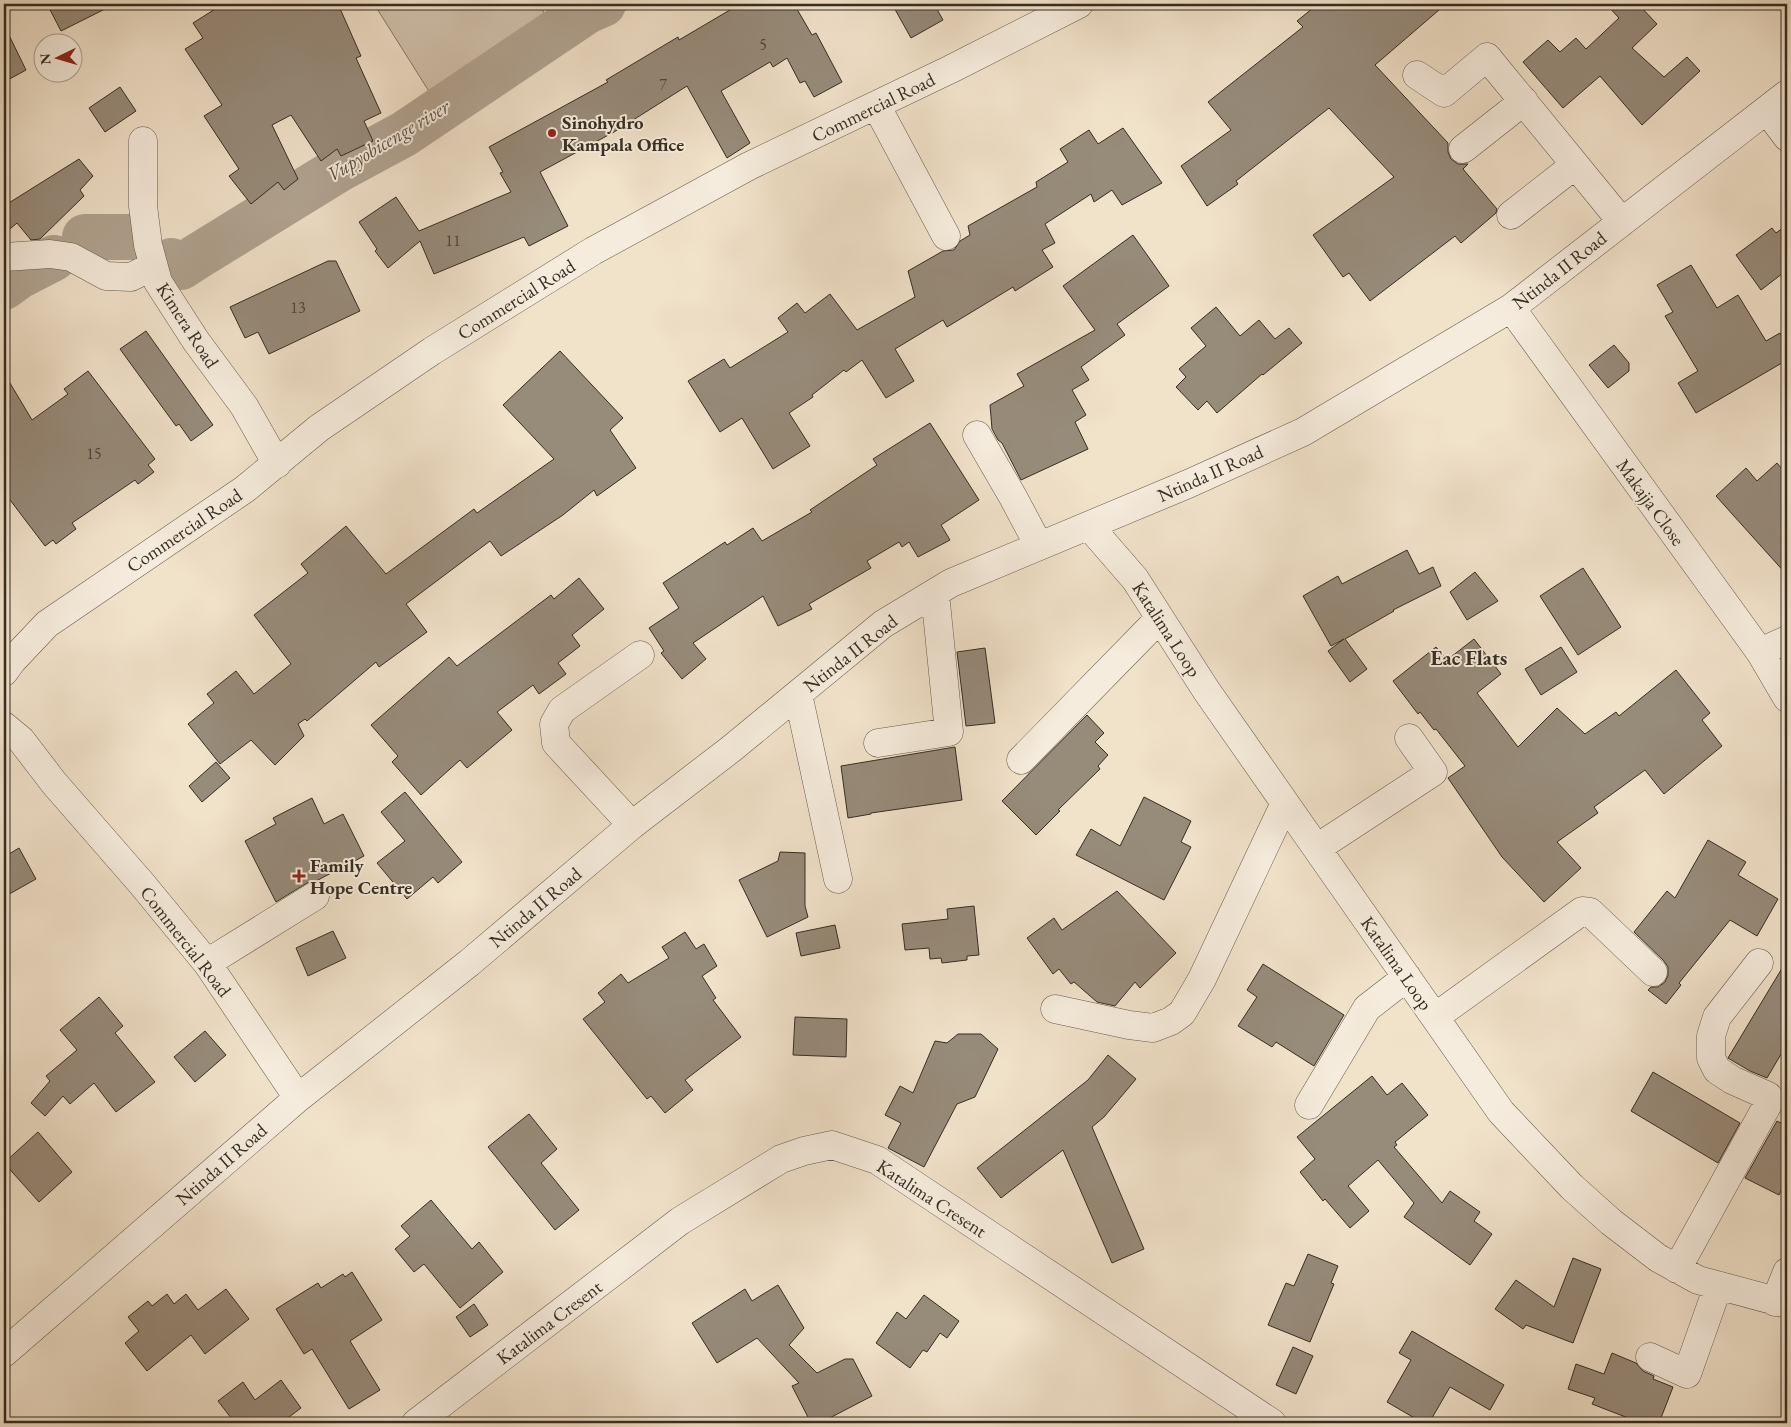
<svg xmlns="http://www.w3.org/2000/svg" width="1791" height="1427" font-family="'EB Garamond',serif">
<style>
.green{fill:#d1c3ae;stroke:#837868}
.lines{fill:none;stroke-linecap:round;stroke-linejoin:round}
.river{stroke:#b1a491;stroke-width:46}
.building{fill:#978b7a;stroke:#352d23}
.minor-casing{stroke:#645a4d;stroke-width:29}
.minor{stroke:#f6ecdd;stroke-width:28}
.poi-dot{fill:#8f2418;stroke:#f6ecdd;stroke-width:2}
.labels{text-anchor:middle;stroke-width:4;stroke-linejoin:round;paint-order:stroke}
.number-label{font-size:16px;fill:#4e4439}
.street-label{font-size:19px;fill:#352d23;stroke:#f6ecdd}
.poi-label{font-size:19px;font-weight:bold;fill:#352d23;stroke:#f6ecdd;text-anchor:start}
.water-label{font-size:20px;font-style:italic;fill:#5a5144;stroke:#f6ecdd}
.quarter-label{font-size:21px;font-weight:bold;fill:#352d23;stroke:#f6ecdd}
</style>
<rect width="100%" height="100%" fill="#f1e2ca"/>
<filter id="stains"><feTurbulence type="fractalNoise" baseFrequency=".004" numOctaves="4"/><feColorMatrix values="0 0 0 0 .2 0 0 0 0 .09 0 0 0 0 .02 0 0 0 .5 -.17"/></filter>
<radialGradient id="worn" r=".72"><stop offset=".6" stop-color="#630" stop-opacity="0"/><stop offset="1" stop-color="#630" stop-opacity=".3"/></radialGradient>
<!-- green -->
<path class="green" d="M 374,4 L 539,4 L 546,16 L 430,93 Z"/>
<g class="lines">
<!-- river -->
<path class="river" d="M 85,237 L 133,237
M 171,261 L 181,267 L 198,256 L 341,168 L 404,134 L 587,11 L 603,4
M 4,287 L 19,276 L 54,258"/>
</g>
<!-- building -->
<path class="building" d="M 47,4 L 115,4 L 61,31 Z
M 223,4 L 338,4 L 361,56 L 356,58 L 381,113 L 364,121 L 373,141 L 341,156 L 337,149 L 321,161 L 291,115 L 272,125 L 298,179 L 284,190 L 278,182 L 251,204 L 229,176 L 239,169 L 204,116 L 222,105 L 185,49 L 203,38 L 193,23 Z
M 740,4 L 794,4 L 812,35 L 816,33 L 842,82 L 814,97 L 805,81 L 800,83 L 787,58 L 773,67 L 770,62 L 721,91 L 750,143 L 727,158 L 687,86 L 614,132 L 540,172 L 568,226 L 529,246 L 524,237 L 434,274 L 420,241 L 388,268 L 375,251 L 377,249 L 359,222 L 396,197 L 419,231 L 511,192 L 500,173 L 503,172 L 489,147 L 608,82 L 606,80 L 678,37 L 679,40 Z
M 892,4 L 934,4 L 943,20 L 911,38 Z
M 1318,4 L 1446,4 L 1375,65 L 1448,143 L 1448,152 L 1451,159 L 1458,164 L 1468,164 L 1463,169 L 1497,209 L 1496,213 L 1461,243 L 1455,236 L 1370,301 L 1349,273 L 1343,277 L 1313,235 L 1394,177 L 1329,108 L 1236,181 L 1238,184 L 1207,206 L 1181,166 L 1231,130 L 1208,102 L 1303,27 L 1297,21 Z
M 1606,4 L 1638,4 L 1657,24 L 1632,48 L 1664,77 L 1687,57 L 1700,71 L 1642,125 L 1600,76 L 1563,108 L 1523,62 L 1548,40 L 1560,52 L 1576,38 L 1586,49 L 1619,18 Z
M 4,25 L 26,70 L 4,82 Z
M 120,87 L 136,111 L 105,132 L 89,108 Z
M 1123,128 L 1162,183 L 1122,205 L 1112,190 L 1094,202 L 1091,194 L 1045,224 L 1055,243 L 1042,250 L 1053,267 L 1015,291 L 1013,287 L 947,327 L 943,320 L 895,349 L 914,381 L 886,398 L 862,360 L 846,372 L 844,370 L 812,395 L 813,397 L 789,413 L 810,446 L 773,469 L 742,418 L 720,432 L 688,381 L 724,359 L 730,368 L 788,332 L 778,318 L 797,303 L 805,313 L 830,294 L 857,330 L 915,297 L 908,271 L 943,251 L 954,250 L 960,241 L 970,235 L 968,226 L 1037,187 L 1036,182 L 1068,162 L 1060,149 L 1089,130 L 1098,144 Z
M 79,159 L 93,176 L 80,190 L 84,196 L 40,239 L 31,240 L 17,223 L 4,234 L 4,206 Z
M 1787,225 L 1787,270 L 1761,290 L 1736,255 L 1772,228 L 1776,233 Z
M 1133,235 L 1169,286 L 1117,324 L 1125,335 L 1081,367 L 1089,380 L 1072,390 L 1086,415 L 1075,422 L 1088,449 L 1021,480 L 1002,443 L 998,440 L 992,429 L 990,405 L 1024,386 L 1017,374 L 1095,330 L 1063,286 Z
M 328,261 L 336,261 L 360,311 L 269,354 L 258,332 L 245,338 L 230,307 Z
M 1691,265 L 1717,308 L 1738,295 L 1766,341 L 1780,333 L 1787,346 L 1787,360 L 1696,413 L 1678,383 L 1698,371 L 1665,316 L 1673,312 L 1657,285 Z
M 1216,307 L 1240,336 L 1259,320 L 1275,339 L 1289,328 L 1302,343 L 1263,375 L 1262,374 L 1217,413 L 1207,401 L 1198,410 L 1176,387 L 1186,377 L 1179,369 L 1206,346 L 1191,328 Z
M 146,331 L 213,425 L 191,441 L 179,424 L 176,426 L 120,349 Z
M 1614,345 L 1629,363 L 1629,371 L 1608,388 L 1589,365 Z
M 560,351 L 623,418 L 610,430 L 636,468 L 597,496 L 594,490 L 563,515 L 501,556 L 490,541 L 406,604 L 427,632 L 379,667 L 376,662 L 307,721 L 305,719 L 298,724 L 304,736 L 275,765 L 251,740 L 220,764 L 188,724 L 214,703 L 207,694 L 236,671 L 254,694 L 291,664 L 254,615 L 308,573 L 301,564 L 346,526 L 386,574 L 474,509 L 477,513 L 554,459 L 503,405 Z
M 88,371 L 155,459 L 148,465 L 154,472 L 138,484 L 135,480 L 72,523 L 76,529 L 56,544 L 53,540 L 45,546 L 4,492 L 4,373 L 32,420 L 68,394 L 64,389 Z
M 930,423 L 979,500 L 941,525 L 950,540 L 918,557 L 909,542 L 902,547 L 899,542 L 867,561 L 871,568 L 809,604 L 812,609 L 778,626 L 763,596 L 693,643 L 706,659 L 682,679 L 661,653 L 664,651 L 649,628 L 679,608 L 663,583 L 725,542 L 727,545 L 753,528 L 762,541 L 812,512 L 810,510 L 877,465 L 873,459 Z
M 1777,463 L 1787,475 L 1787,575 L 1716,496 L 1746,468 L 1757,481 Z
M 1407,550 L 1419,574 L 1433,567 L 1441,586 L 1393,610 L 1394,611 L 1345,639 L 1367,669 L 1350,682 L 1328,651 L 1344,639 L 1331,646 L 1303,596 L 1338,576 L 1342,584 Z
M 1583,568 L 1621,627 L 1578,655 L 1540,596 Z
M 1475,572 L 1498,601 L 1467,620 L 1450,592 Z
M 579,578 L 604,609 L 572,635 L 580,646 L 558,663 L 566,674 L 539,694 L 533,685 L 497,712 L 512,730 L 467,768 L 460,760 L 421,795 L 392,762 L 398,756 L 371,725 L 449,657 L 457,666 L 551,595 L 554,599 Z
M 1474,639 L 1501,674 L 1477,693 L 1518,747 L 1557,708 L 1585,734 L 1616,712 L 1619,716 L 1676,670 L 1710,713 L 1702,720 L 1722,746 L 1664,794 L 1645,770 L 1594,807 L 1598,813 L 1557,842 L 1581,868 L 1544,902 L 1502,857 L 1448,778 L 1465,766 L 1436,729 L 1434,730 L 1420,712 L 1418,714 L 1393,681 L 1436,647 L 1447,660 Z
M 1561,647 L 1577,672 L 1541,695 L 1525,669 Z
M 985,648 L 995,723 L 966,726 L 957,652 Z
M 1087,715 L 1104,733 L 1095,742 L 1108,755 L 1098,766 L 1100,769 L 1058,810 L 1060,811 L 1036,835 L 1002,801 Z
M 955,747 L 962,800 L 871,813 L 871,814 L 848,818 L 841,766 Z
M 216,762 L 230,778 L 202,802 L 189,786 Z
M 405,792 L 462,862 L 438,883 L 433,877 L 407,899 L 377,863 L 405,841 L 381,812 Z
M 1144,797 L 1191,821 L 1181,842 L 1191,847 L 1164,900 L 1076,855 L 1091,829 L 1120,846 Z
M 312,798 L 324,824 L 343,814 L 364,856 L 316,881 L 307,883 L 276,902 L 245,841 L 276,824 L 273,818 Z
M 1708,840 L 1746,862 L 1738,875 L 1778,899 L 1757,936 L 1730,920 L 1679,983 L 1681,985 L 1666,1004 L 1648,990 L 1651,987 L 1658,987 L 1665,982 L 1668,975 L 1668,967 L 1664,961 L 1634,932 L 1667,891 L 1675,898 Z
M 19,848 L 36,879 L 4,897 L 4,857 Z
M 780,852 L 805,853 L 805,906 L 808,917 L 767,937 L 739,880 L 778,861 Z
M 1117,891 L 1176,953 L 1140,988 L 1135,982 L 1115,1006 L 1097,1002 L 1074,982 L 1071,984 L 1059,969 L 1053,974 L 1027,938 L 1054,918 L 1062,930 Z
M 974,906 L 979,955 L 967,956 L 967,960 L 942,963 L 941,958 L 930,959 L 929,948 L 905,950 L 902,924 L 948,919 L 947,909 Z
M 835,925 L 840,948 L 801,956 L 796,933 Z
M 333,931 L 346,958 L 308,976 L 296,948 Z
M 685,932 L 696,949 L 704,944 L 717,966 L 702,976 L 716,998 L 713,1000 L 741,1037 L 685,1080 L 693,1090 L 665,1113 L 651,1096 L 647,1099 L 583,1019 L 605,1002 L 598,993 L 621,974 L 628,983 L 669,958 L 662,947 Z
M 1787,960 L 1787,1044 L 1767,1078 L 1750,1071 L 1728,1058 Z
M 1263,964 L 1344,1015 L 1314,1066 L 1276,1042 L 1272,1047 L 1238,1026 L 1257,997 L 1247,990 Z
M 99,997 L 123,1026 L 115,1033 L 155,1082 L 116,1112 L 94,1083 L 70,1104 L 63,1096 L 45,1116 L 31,1103 L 50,1081 L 46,1076 L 77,1050 L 60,1030 Z
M 795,1017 L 847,1019 L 846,1057 L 793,1055 Z
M 205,1031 L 226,1055 L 195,1082 L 174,1057 Z
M 958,1034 L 981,1034 L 998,1049 L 975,1097 L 957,1104 L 924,1167 L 888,1148 L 901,1123 L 885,1115 L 900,1086 L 913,1093 L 935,1041 L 947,1043 Z
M 1108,1055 L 1136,1079 L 1104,1117 L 1092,1127 L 1144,1249 L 1112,1263 L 1063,1150 L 1001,1198 L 977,1168 L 1088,1080 Z
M 1653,1072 L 1740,1123 L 1718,1163 L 1631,1111 Z
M 1372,1076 L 1387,1095 L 1402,1083 L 1428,1115 L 1395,1142 L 1397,1145 L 1394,1147 L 1442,1203 L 1450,1191 L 1480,1212 L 1474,1221 L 1492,1234 L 1470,1265 L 1404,1217 L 1414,1203 L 1378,1160 L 1348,1186 L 1369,1211 L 1350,1228 L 1325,1199 L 1323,1201 L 1300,1172 L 1315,1159 L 1297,1137 Z
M 529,1114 L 557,1149 L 541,1163 L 579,1210 L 555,1230 L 488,1147 Z
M 1777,1121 L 1787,1126 L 1787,1178 L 1779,1195 L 1745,1178 Z
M 38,1132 L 72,1172 L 39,1202 L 4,1163 Z
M 431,1200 L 472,1249 L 479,1242 L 503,1272 L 460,1308 L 424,1264 L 414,1272 L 395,1249 L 410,1236 L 401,1226 Z
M 1308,1254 L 1338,1266 L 1331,1283 L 1334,1284 L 1310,1342 L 1268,1325 L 1286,1283 L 1294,1286 Z
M 1573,1258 L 1601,1269 L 1573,1343 L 1526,1325 L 1523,1329 L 1495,1309 L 1516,1280 L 1554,1307 Z
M 352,1272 L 382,1320 L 350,1341 L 380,1390 L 349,1409 L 312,1349 L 304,1354 L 276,1309 L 318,1283 L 321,1288 L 343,1274 L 345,1277 Z
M 778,1285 L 804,1328 L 789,1345 L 817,1373 L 845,1359 L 853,1359 L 872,1396 L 820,1423 L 811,1423 L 792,1386 L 799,1383 L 757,1338 L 717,1363 L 692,1323 L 745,1289 L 752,1301 Z
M 226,1289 L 249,1319 L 205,1354 L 191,1335 L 147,1371 L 125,1343 L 139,1331 L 128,1317 L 148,1301 L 152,1306 L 167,1294 L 174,1304 L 186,1294 L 198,1310 Z
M 924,1295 L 959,1321 L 947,1338 L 940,1333 L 927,1352 L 923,1350 L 910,1368 L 876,1343 L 897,1312 L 906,1319 Z
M 474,1304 L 488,1325 L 470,1337 L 456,1317 Z
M 1412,1331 L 1504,1385 L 1490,1410 L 1450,1387 L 1429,1423 L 1423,1423 L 1387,1402 L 1411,1360 L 1399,1353 Z
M 1293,1347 L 1313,1356 L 1296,1394 L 1276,1385 Z
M 1612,1353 L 1636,1363 L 1643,1371 L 1654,1376 L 1653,1379 L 1673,1387 L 1659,1423 L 1643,1417 L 1641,1423 L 1592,1404 L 1595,1398 L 1568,1389 L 1576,1364 L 1604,1374 Z
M 281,1380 L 301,1408 L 281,1423 L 235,1423 L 218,1401 L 243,1382 L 255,1400 Z"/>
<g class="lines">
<defs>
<path id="minor" d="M 1417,75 L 1444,93 L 1487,57 L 1622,222
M 876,105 L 946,236
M 1767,110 L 1787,137
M 143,141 L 143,206 L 148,245 L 158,282 L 196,341 L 244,406 L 277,464
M 1463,149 L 1524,101
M 1511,215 L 1575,165
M 4,257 L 50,254 L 71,257 L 106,276 L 131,277 L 153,266
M 1511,308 L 1760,652 L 1787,698
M 977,435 L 1013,497 L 1039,546
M 1089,526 L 1135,579 L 1206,690 L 1501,1112 L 1572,1187 L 1611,1222 L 1658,1258 L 1698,1280 L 1787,1304
M 1760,652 L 1787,640
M 4,672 L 12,661 L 47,624 L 245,489 L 319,428 L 432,351 L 593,251 L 749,166 L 951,69 L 1079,4
M 798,694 L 838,879
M 4,726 L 21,740 L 54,783 L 142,884 L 207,963 L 298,1098
M 878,743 L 949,732 L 935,593
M 1021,760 L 1160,618
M 632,825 L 556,743 L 554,724 L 562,710 L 640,655
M 1317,848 L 1433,772 L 1409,738
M 207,963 L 315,896
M 1055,1009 L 1129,1025 L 1153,1028 L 1171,1021 L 1182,1013 L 1202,979 L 1285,803
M 1435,1017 L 1582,911 L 1590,912 L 1653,972
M 1309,1105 L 1367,1008 L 1407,977
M 1677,1269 L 1768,1104 L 1768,1096 L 1732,1080 L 1717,1070 L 1711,1058 L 1711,1036 L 1717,1017 L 1759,963
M 1775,1302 L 1787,1272
M 4,1353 L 298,1098 L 469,963 L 632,825 L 731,749 L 883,624 L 951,583 L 1188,484 L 1303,432 L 1511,308 L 1787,94
M 1650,1357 L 1687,1374 L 1718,1286
M 416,1423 L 680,1221 L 781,1159 L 804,1151 L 832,1145 L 877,1160 L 1272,1423"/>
</defs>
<!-- minor casing -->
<use href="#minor" class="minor-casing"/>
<!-- minor -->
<use href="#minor" class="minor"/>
</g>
<!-- markers -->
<g class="poi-dot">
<circle cx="552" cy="133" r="5"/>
<path d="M296.5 868.5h5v5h5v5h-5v5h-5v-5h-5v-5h5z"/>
</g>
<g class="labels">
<!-- number labels -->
<g class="number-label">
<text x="763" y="50">5</text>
<text x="663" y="90">7</text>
<text x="453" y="246">11</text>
<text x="298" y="313">13</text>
<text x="94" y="459">15</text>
</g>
<!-- street labels -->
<g class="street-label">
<text transform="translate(873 107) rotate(-26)" y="7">Commercial Road</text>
<text transform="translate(1559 270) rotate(-38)" y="7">Ntinda II Road</text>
<text transform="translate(516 299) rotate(-32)" y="7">Commercial Road</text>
<text transform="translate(188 325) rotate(57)" y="7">Kimera Road</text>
<text transform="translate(1210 473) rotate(-24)" y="7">Ntinda II Road</text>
<text transform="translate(1651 502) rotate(54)" y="7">Makajja Close</text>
<text transform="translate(184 530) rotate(-34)" y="7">Commercial Road</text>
<text transform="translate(1167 629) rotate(57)" y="7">Katalima Loop</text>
<text transform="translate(850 653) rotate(-38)" y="7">Ntinda II Road</text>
<text transform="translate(535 907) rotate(-40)" y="7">Ntinda II Road</text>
<text transform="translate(186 941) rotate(52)" y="7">Commercial Road</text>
<text transform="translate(1397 963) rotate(55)" y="7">Katalima Loop</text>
<text transform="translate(221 1164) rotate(-41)" y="7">Ntinda II Road</text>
<text transform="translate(932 1198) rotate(33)" y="7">Katalima Cresent</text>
<text transform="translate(549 1322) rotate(-37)" y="7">Katalima Cresent</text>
</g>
<!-- poi labels -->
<g class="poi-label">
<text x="562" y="129">Sinohydro<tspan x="562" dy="22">Kampala Office</tspan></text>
<text x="310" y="872">Family<tspan x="310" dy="22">Hope Centre</tspan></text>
</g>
<!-- water labels -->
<g class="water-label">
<text transform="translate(388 140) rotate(-31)" y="7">Vupyobicenge river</text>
</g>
<!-- quarter labels -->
<g class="quarter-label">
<text x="1469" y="665">Eac Flats</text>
</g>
</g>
<!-- margin -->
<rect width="1791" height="1427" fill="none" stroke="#f1e2ca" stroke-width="20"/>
<rect x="5" y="5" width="1781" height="1417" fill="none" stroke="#352d23" stroke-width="2.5"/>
<rect x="10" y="10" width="1771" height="1407" fill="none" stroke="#352d23"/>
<!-- north arrow -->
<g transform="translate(58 58) rotate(265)"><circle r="24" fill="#f6ecdd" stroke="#a9a093"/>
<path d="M0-4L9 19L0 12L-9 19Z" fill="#8f2418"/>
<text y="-8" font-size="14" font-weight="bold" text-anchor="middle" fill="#352d23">N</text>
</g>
<rect width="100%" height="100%" filter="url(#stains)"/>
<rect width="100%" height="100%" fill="url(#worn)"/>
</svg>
